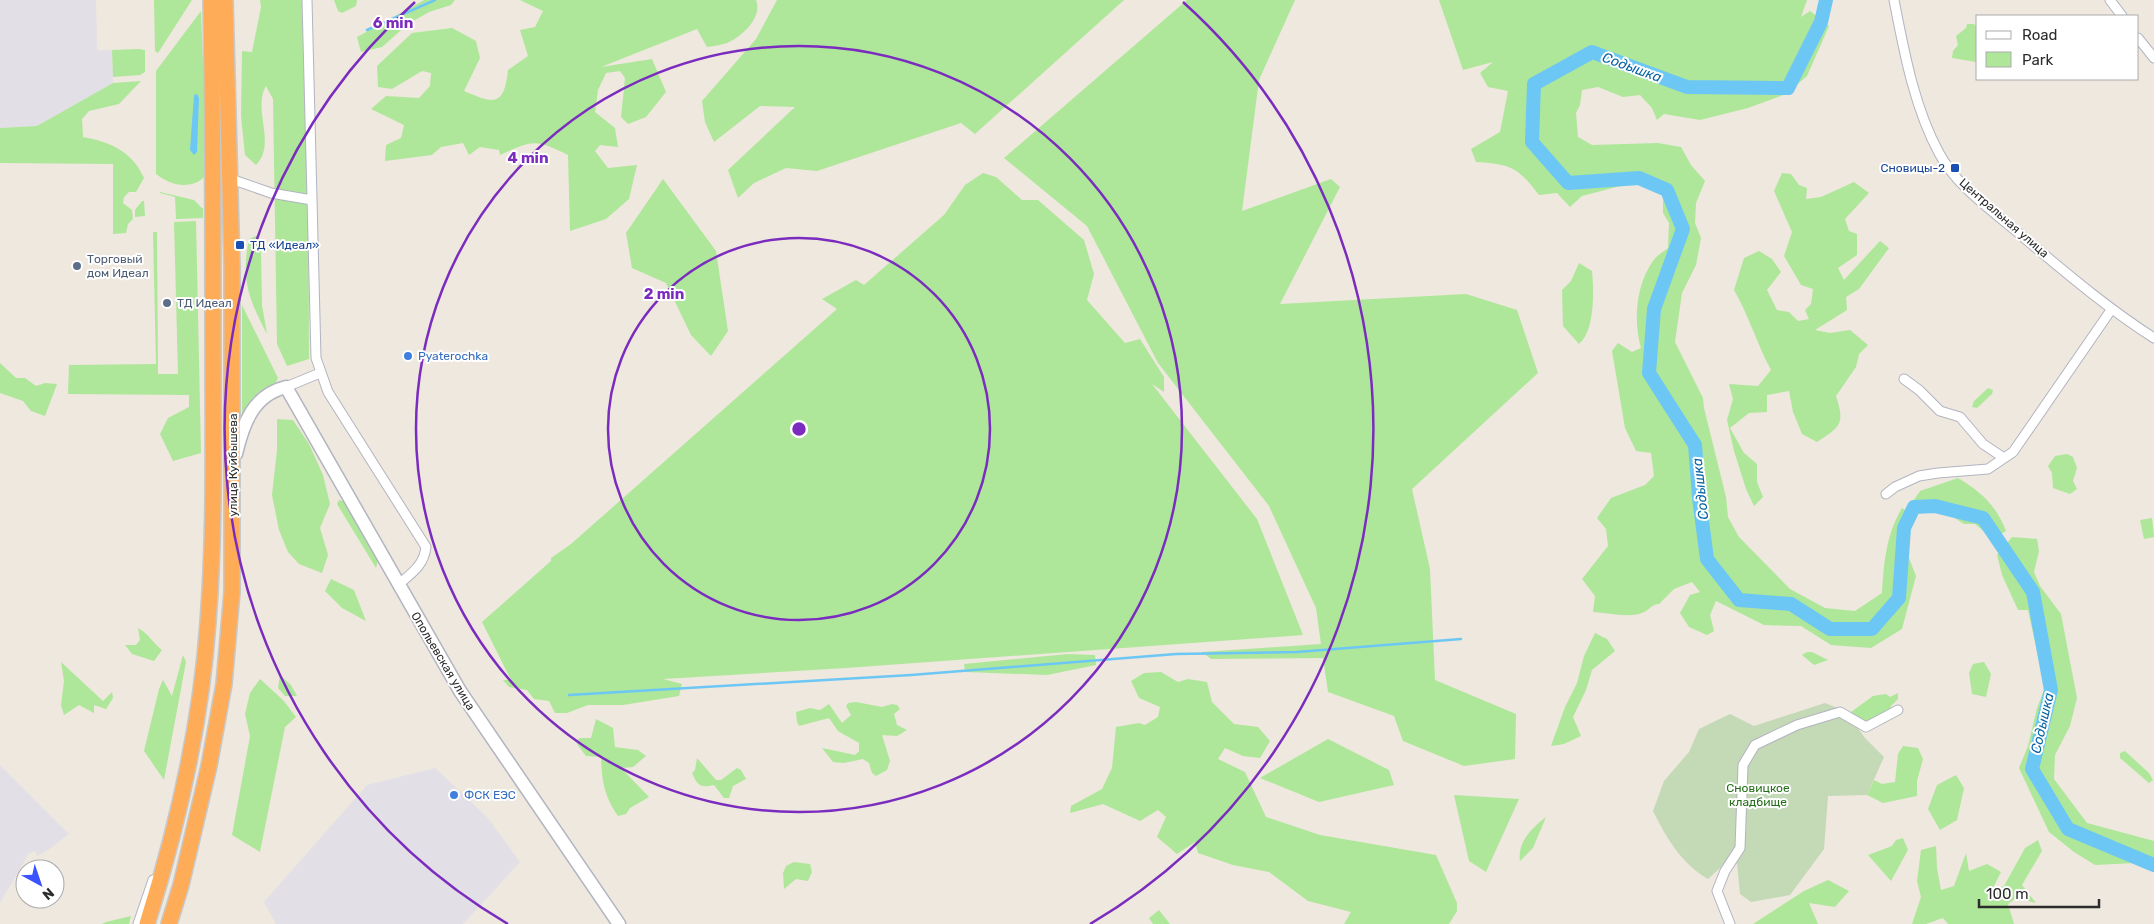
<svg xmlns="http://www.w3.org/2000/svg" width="2154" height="924" font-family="Rubik,sans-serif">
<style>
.industrial{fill:#e2dfe7}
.green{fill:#aee799}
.cemetery{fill:#c4d9b5}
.water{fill:#6dc7f4}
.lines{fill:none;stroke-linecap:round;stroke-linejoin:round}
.stream{stroke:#6dc7f4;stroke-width:2.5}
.river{stroke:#6dc7f4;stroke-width:14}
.street-casing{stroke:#b2b4c0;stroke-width:11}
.secondary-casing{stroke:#b2b4c0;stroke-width:15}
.highway-casing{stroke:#c8c8c8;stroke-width:18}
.street{stroke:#fff;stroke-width:9}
.secondary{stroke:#fff;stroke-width:12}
.highway{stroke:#ffac59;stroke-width:15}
.ring{fill:none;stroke:#7b2cbf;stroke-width:2.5}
.transit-dot{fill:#1a4fb4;stroke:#fff;stroke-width:2}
.service-dot{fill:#5c6f8a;stroke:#fff;stroke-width:2}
.shop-dot{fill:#3f7fe0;stroke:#fff;stroke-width:2}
.labels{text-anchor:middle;stroke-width:4;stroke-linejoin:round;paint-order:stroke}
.transit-label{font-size:12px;fill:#164399;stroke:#fff;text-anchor:end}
.street-label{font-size:12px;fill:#2c2c2c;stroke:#fff}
.service-label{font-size:12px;fill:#4e5e75;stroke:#fff;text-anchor:start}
.shop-label{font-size:12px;fill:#366cbe;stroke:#fff;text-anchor:start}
.park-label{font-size:12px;fill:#246e17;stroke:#fff}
.water-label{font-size:14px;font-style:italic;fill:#0864a5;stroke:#fff}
.centre{fill:#7b2cbf;stroke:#fff;stroke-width:2.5}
.ring-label{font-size:15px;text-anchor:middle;font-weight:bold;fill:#7b2cbf;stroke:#fff;stroke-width:4;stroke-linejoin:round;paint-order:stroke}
</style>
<rect width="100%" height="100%" fill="#eee8de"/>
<!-- industrial -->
<path class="industrial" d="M 0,0 L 96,0 L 97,50 L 112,50 L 113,83 L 37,126 L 0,128 Z
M 0,765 L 69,834 L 48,850 L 37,856 L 35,851 L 29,853 L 0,903 Z
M 435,768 L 487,817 L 520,862 L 463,924 L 276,924 L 264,902 L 367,785 Z"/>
<!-- green -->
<path class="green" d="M 154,0 L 192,0 L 158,53 L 155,51 Z
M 260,0 L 304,0 L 308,90 L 309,359 L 287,366 L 277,344 L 273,99 L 266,86 C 252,109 277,144 256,165 L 245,155 L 241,116 L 242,51 L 252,52 L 261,7 Z
M 334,0 L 357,0 L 356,6 L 342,13 L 338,11 Z
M 424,0 L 455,0 L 451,5 L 429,12 L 408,24 L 382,47 L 361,52 L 357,37 Z
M 520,0 L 756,0 C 763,17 742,37 727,43 C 721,45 714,46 707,47 L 697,29 L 601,67 L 652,59 L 666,92 L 646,117 L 628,124 L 621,117 L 625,78 L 620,71 L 606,73 L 598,90 L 595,112 L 615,128 L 618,147 L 600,145 L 595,151 L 608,168 L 637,165 L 629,199 L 606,219 L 570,231 L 568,155 C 534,139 534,140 500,155 L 499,150 L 480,147 L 469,155 L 463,143 L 441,147 L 432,155 L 385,161 L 386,145 L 401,138 L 404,125 L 371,109 L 386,96 L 419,98 L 430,86 L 431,73 L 422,71 L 392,89 L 378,87 L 377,66 L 412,33 L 452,28 L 476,41 L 480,58 L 464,91 C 494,104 504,107 508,70 L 528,56 L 520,30 L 535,27 L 543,11 Z
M 777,0 L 1124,0 L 975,134 L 961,123 L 817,171 L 786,168 L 754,183 L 738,198 L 728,170 L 795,107 L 760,106 L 714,142 L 705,122 L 702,101 L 756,39 Z
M 1187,0 L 1295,0 L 1259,80 L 1242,211 L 1331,179 L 1340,187 L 1280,304 L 1466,294 L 1517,310 L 1538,373 L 1412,489 L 1430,569 L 1435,680 L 1516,714 L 1515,759 L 1464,766 L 1403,741 L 1394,716 L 1328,692 L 1323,658 L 1211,659 L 1202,652 L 1321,644 L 1316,608 L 1269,506 L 1158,363 L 1087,226 L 1004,158 Z
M 1439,0 L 1807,0 L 1801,17 L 1810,11 L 1829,26 L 1807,76 L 1786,94 L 1748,108 L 1700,120 L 1664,114 L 1657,120 L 1652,108 L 1640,95 L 1623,97 L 1598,87 L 1582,90 L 1580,105 L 1576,113 L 1578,137 L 1592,145 L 1658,143 L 1681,147 L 1691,165 L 1705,181 L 1696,203 L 1695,223 L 1701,238 L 1696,265 L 1682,293 L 1675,342 L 1703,398 L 1704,408 L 1726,497 L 1728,517 L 1739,537 L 1790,589 L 1825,608 L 1855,611 L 1882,593 C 1884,562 1886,535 1902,508 L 1908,512 L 1898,530 L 1916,576 L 1902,629 L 1871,648 L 1831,645 L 1801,626 L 1764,625 L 1716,601 L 1710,615 L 1714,631 L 1707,635 L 1689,627 L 1680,613 L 1690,595 L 1700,592 L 1692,582 L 1674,589 L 1659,604 C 1651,604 1649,611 1642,613 C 1628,618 1608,613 1593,612 L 1595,596 L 1582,579 L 1608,546 L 1606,529 L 1597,518 L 1611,498 L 1645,485 L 1654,476 L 1651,453 L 1636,451 L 1625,428 L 1612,351 L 1618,343 L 1632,352 L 1641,348 C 1633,320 1636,285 1653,261 C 1656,256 1663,252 1668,248 L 1669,223 L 1663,213 L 1663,195 L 1667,190 L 1639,178 L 1624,185 L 1582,196 L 1570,207 L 1557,193 L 1539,195 C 1518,167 1510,164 1476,162 L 1471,149 L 1500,132 L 1508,91 L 1488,87 L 1480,73 L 1493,62 L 1463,70 Z
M 201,11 L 207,174 C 193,191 171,186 156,174 L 156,71 Z
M 1967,24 L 1974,24 L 1978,28 L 1976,62 L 1952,58 L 1953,51 L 1958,45 L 1956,36 L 1966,28 Z
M 139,49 L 145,50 L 145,72 L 140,75 L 113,77 L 112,50 Z
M 141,81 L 119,104 L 89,111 L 82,119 L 83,137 C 110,142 132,151 144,178 L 136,192 L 129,192 L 124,197 L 123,203 L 132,210 L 133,219 L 128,224 L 126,233 L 113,234 L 113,164 L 0,163 L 0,128 L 37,126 L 113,83 Z
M 983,173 L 996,177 L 1022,200 L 1038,200 L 1084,240 L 1094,274 L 1087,300 L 1125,343 L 1140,339 L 1164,377 L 1164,392 L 1152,384 L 1257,519 L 1303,635 L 846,668 L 663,679 L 682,684 L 679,696 L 623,705 L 588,705 L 567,713 L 555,713 L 549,701 L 534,699 L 527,690 L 509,687 L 503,680 L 511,680 L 482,622 L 551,561 L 551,558 L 571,544 L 837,309 L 822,299 L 856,280 L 864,285 L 944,215 L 965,185 Z
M 1782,173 L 1791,174 L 1799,185 L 1807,188 L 1806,199 L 1821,197 L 1854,182 L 1869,193 L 1845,219 L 1849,231 L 1857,234 L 1857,255 L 1838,268 L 1844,280 L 1880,241 L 1889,248 L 1859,289 L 1846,297 L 1847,310 L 1815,330 L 1830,333 L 1850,330 L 1868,345 L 1859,354 L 1856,367 L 1836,396 C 1845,424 1841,426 1817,442 L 1802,434 L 1793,412 L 1789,391 L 1767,395 L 1767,412 L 1749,413 L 1730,428 L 1744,453 L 1757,464 L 1757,482 L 1763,497 L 1754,506 L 1746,489 L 1734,451 L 1727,420 L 1733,399 L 1729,384 L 1758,386 L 1771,370 C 1757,344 1749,316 1734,290 L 1744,258 L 1759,251 L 1772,259 L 1781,272 L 1767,290 L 1777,310 L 1789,312 L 1798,321 L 1809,319 L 1805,310 L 1811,304 L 1813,289 L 1801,285 L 1784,256 L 1792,232 L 1774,191 Z
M 663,179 L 716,251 L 728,331 L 711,356 L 691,335 L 666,283 L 632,268 L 626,233 Z
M 160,192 L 194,200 L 203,209 L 203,218 L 176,219 L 175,197 L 160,193 Z
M 142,201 L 144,201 L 145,216 L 135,217 L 135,210 Z
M 196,221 L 201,453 L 173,461 L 160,434 L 168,418 L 189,407 L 189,395 L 68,394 L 69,365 L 156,364 L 153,232 L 157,232 L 158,374 L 178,374 L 174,222 Z
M 258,235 L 261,252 L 262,305 L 267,334 C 248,298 241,279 249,239 Z
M 1579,263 L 1592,271 C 1594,291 1595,331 1579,344 L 1563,326 L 1562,290 L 1571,281 Z
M 242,305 L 278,378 L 275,384 C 257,389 248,402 242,419 Z
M 0,363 L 16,378 L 25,378 L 36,386 L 45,383 L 57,384 L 45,416 L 31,411 L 23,401 L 0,393 Z
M 1988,388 L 1993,390 L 1992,394 L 1977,408 L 1972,407 L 1974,401 Z
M 277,419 L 293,420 L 309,444 L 323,475 L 330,504 L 320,528 L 328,555 L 322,573 L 299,564 L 288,552 L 279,530 L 272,495 L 277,450 Z
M 2067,454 L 2073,457 L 2077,468 L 2073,481 L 2077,489 L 2070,494 L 2053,488 L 2052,473 L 2048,466 L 2055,456 Z
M 1958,478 C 1981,492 1996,505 2006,531 L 1993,539 L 1975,524 L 1964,524 L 1950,515 L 1911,504 L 1920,491 Z
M 339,500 L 345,502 L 378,560 L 376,568 L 337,504 Z
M 2152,518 L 2154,537 L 2144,539 L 2140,520 Z
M 2012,537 L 2037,539 L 2039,551 L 2034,572 L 2040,586 L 2061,614 L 2077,698 L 2070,726 L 2055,755 L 2054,779 L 2087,823 L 2154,841 L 2154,872 L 2135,863 L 2095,865 L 2074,852 L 2049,832 L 2019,768 L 2028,746 L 2037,708 L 2045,688 L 2028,610 L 2018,610 L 2002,575 L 1997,555 Z
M 331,579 L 354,590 L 366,621 L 342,608 L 325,591 Z
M 138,628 C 148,633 154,644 162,650 L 154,661 L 132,654 L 125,645 L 136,645 L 140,640 Z
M 1595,633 L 1607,639 L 1615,651 L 1592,670 L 1586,690 L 1573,717 L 1581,736 L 1564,744 L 1551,746 L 1565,707 L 1577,683 L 1584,656 Z
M 1807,652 L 1812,652 L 1828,660 L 1814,665 L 1802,655 Z
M 1068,654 L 1095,655 L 1096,665 L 1047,675 L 965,672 L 964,664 Z
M 183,655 L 186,662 L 164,780 L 144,751 L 159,689 L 163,680 L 172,696 Z
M 61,662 L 103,701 L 112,692 L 113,698 L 106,709 L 94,705 L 94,713 L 79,705 L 64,715 L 61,705 L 64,681 Z
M 1984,662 L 1991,674 L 1986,697 L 1972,694 L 1969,673 L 1973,664 Z
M 1161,672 L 1178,682 L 1188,679 L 1207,682 L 1212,702 L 1234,724 L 1258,727 L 1270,741 L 1260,758 L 1243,756 L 1225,748 L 1218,759 L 1245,772 L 1266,817 L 1320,835 L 1436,855 L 1457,903 L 1457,911 L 1449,924 L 1344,924 L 1351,912 L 1308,901 L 1269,872 L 1233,865 L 1198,853 L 1195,842 L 1177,854 L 1157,837 L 1166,817 L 1158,810 L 1140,821 L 1103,804 L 1070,813 L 1071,806 L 1102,789 L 1112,768 L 1116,727 L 1139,723 L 1145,725 L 1158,717 L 1160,707 L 1139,698 L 1131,681 L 1144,673 Z
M 280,675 L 291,685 L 297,696 L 285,696 L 278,688 Z
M 260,679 L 283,700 L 296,717 L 285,727 L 260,852 L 232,835 L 250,736 L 245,714 L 250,693 Z
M 1898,693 L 1898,699 L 1891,706 L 1890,711 L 1868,726 L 1857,722 L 1851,712 L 1873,696 L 1886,694 L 1890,697 Z
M 856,702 L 882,707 L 892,704 L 897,705 L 900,709 L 894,714 L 897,725 L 907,730 L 897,736 L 882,735 L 890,761 L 887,770 L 876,776 L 872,773 L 869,763 L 863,759 L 844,763 L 833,762 L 822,748 L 855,755 L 859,751 L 859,743 L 838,731 L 829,718 L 799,726 L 797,722 L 796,712 L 810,708 L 820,710 L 829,704 L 842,723 L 851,715 L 846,706 L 848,703 Z
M 596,719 L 613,728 L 615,747 L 638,750 L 646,756 L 633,767 L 621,768 L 649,797 L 630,808 L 626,814 L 618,816 C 604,795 602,782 601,757 L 586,756 L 577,744 L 579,738 L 591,738 Z
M 1328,739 L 1389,770 L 1394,785 L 1319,802 L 1260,778 Z
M 1903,746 L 1918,748 L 1923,759 L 1917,781 L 1917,796 L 1883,803 L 1867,795 L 1874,780 L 1882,784 L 1895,782 L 1898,754 Z
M 2125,751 L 2149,773 L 2153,780 L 2149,783 L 2120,758 L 2120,753 Z
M 697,758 L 716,780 L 721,780 L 737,768 L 741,770 L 746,779 L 733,786 L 729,798 L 724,798 L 714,785 C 700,788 698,786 692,773 L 695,770 Z
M 1956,775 L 1964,788 L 1957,820 L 1940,830 L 1928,809 L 1937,785 Z
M 1454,795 L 1519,799 L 1486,872 L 1469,861 Z
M 1546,817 L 1533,848 L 1520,861 C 1517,842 1532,828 1546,817 Z
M 1903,838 L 1908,850 L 1891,881 L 1868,855 L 1892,846 L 1896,840 Z
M 2038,840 L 2042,851 L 2022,885 L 2036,903 L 2016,898 L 2008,904 L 2014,924 L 1948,924 L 1943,918 L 1926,924 L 1912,924 L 1921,897 L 1917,881 L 1921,850 L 1936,846 L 1937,868 L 1941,890 L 1954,886 L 1966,853 L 1969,871 L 1987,864 L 2001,872 L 1991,892 L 2004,886 L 2025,848 Z
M 794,862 L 810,864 L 812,872 L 808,881 L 796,879 L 784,889 L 783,873 L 786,866 Z
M 1828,880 L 1849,891 L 1835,907 L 1809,903 L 1818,924 L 1753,924 L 1804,891 Z
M 1159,910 L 1170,924 L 1153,924 L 1149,918 Z
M 131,916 L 129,924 L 102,924 L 106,922 Z"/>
<!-- cemetery -->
<path class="cemetery" d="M 1825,703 L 1845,711 L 1865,738 L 1884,757 L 1867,795 L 1828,796 L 1824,849 L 1790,895 L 1751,902 L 1740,894 L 1737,863 L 1731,858 L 1708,879 C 1681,863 1667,839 1653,811 L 1664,781 L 1689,752 L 1699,729 L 1730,714 L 1754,726 Z"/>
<!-- water -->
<path class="water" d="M 197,94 L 199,98 L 197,152 L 194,155 L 190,150 L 194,95 Z"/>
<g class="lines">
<!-- stream -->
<path class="stream" d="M 367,30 L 435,0
M 569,695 L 911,675 L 1176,654 L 1297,652 L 1461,639"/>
<!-- river -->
<path class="river" d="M 1826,0 L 1821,22 L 1788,88 L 1687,87 L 1592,52 L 1534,84 L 1532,142 L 1568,183 L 1639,178 L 1667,190 L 1683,229 L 1654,309 L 1649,373 L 1695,445 L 1699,498 L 1707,559 L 1739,600 L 1791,604 L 1830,629 L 1872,629 L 1899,598 L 1904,528 L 1914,507 L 1935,506 L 1983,518 L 2033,592 L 2051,690 L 2032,769 L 2068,829 L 2154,865"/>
<defs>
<path id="street" d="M 307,0 L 316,358 L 328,392 L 426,547 C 424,565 412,573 399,584
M 1894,0 C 1904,51 1914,107 1939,153 C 1957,187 1993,211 2022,236 C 2065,272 2107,308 2154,338
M 2110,0 L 2122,16
M 2138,38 L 2154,58
M 231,179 L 271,193 L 312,200
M 1904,379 L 1919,390 L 1940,411 L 1960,417 L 1983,444 L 2004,458
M 286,387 L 320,373
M 1886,494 L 1895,487 L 1919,476 L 1938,473 L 1988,469 L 2013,452 L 2111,310
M 138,924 L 153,880
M 1730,924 L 1717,891 L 1725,871 L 1740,848 L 1743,765 L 1755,745 L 1797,725 L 1840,712 L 1866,727 L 1898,710"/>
<path id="secondary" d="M 236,454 C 243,424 253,395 286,387 L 460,691 L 619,924"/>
<path id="highway" d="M 147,924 C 178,825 201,725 208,622 C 215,531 213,438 213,346 C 213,231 213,115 211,0
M 169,924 L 181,885 L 209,766 L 224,684 L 232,592 L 232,267 L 225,0"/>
</defs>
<!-- street casing -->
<use href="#street" class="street-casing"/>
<!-- secondary casing -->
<use href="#secondary" class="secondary-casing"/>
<!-- highway casing -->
<use href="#highway" class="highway-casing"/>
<!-- street -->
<use href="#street" class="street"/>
<!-- secondary -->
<use href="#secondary" class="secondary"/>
<!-- highway -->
<use href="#highway" class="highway"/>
</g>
<!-- distance rings -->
<g class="ring">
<circle cx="799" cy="429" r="191"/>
<circle cx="799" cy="429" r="383"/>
<path d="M508 924A574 574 0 0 1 415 2M1183 2A574 574 0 0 1 1090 924"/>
</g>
<!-- markers -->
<g class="transit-dot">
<rect x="1950" y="163" width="10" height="10" rx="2.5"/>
<rect x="235" y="240" width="10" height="10" rx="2.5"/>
</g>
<g class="service-dot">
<circle cx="77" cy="266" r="5"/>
<circle cx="167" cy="303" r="5"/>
</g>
<g class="shop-dot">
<circle cx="408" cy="356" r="5"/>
<circle cx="454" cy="795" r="5"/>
</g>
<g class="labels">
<!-- transit labels -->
<g class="transit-label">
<text x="1945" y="172">Сновицы-2</text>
<text x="250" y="249" text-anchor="start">ТД «Идеал»</text>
</g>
<!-- street labels -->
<g class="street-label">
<text transform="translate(2004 218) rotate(41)" y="4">Центральная улица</text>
<text transform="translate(233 465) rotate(-90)" y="4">улица Куйбышева</text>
<text transform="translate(443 661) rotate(59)" y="4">Опольевская улица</text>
</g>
<!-- service labels -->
<g class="service-label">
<text x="87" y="263">Торговый<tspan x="87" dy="14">дом Идеал</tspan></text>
<text x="177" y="307">ТД Идеал</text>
</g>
<!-- shop labels -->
<g class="shop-label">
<text x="418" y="360">Pyaterochka</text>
<text x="464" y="799">ФСК ЕЭС</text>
</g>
<!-- park labels -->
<g class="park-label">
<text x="1758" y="792">Сновицкое<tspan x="1758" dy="14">кладбище</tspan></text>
</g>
<!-- water labels -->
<g class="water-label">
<text transform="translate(1632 67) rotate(20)" y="5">Содышка</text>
<text transform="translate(1700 489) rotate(-96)" y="5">Содышка</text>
<text transform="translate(2042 723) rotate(-77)" y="5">Содышка</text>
</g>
</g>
<circle cx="799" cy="429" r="8" class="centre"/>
<g class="ring-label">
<text x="393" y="28">6 min</text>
<text x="528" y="163">4 min</text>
<text x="664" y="299">2 min</text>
</g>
<!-- legend -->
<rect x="1976" y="15" width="162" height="65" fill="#ffffff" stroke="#ababab"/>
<rect x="1986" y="31" width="25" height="8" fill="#ffffff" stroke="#ababab"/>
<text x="2022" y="40" font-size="15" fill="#2c2c2c">Road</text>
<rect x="1986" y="52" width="25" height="15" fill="#aee799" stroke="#ababab"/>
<text x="2022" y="65" font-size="15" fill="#2c2c2c">Park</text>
<!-- north arrow -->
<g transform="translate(40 884) rotate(140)"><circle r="24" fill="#ffffff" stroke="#ababab"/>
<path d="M0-4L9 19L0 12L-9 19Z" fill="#3b52ff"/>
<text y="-8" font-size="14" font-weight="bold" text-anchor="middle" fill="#2c2c2c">N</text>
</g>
<!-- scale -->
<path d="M1979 899v8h120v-8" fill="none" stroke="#2c2c2c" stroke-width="2.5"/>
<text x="1986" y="899" font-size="15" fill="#2c2c2c" stroke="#ffffff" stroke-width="4" paint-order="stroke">100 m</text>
</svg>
